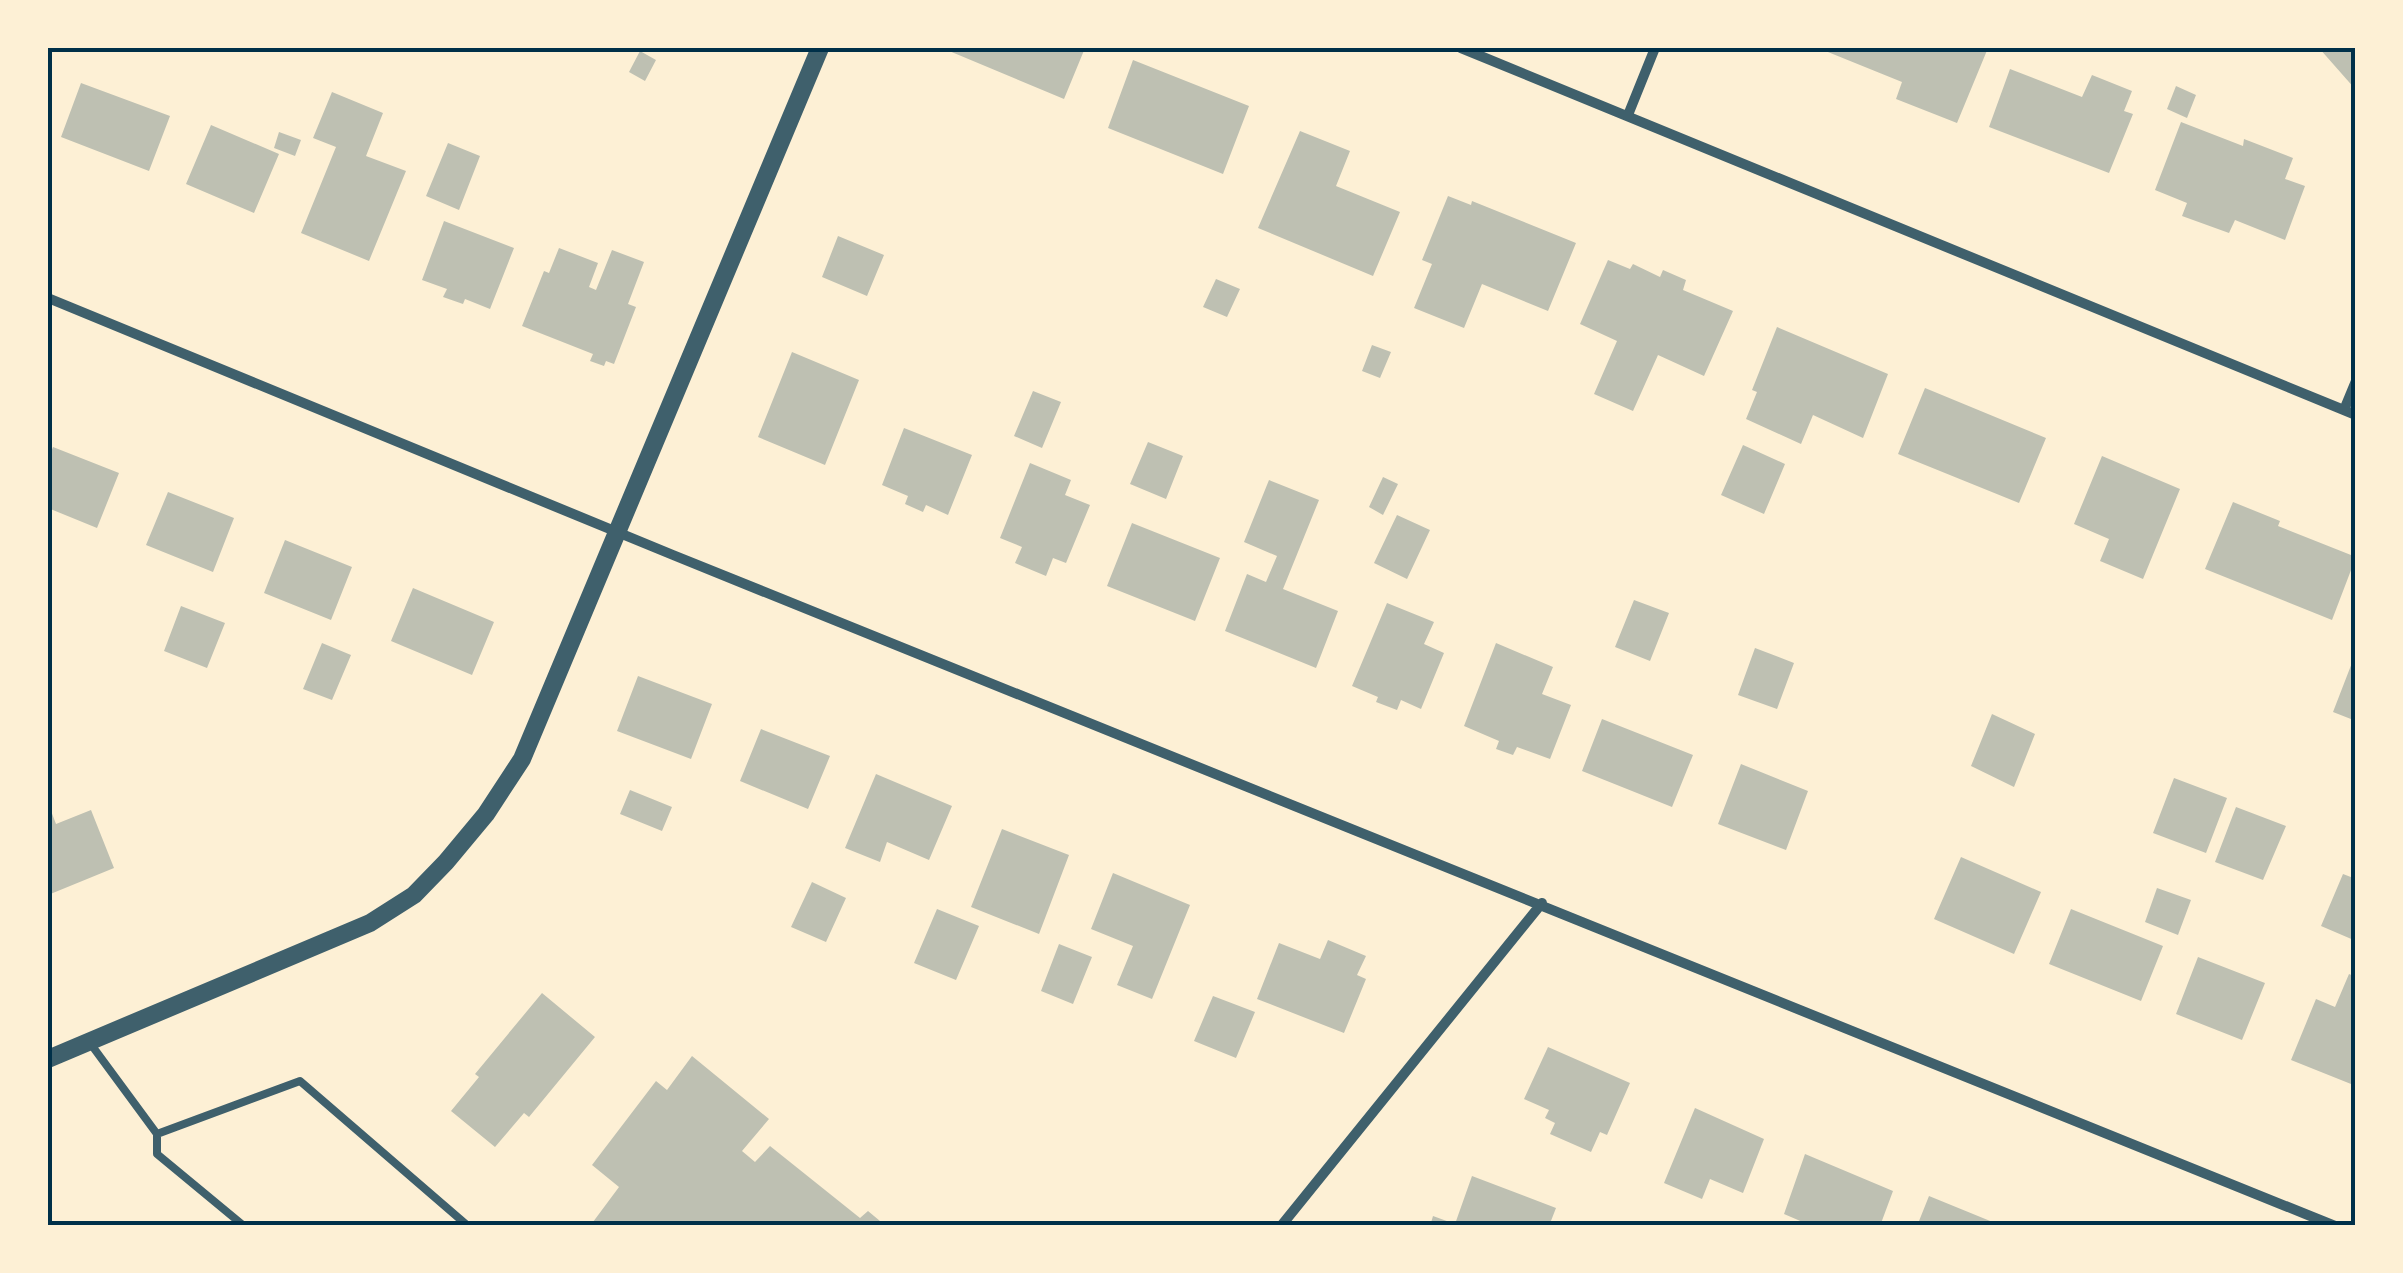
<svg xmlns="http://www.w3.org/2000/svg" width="2403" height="1273" font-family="'Source Sans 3',sans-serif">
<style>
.building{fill:#bec0b2}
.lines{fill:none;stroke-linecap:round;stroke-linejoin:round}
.service{stroke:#3f606c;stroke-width:8}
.minor{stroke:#3f606c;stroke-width:10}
.tertiary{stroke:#3f606c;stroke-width:18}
.neatline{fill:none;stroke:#003049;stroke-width:4}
</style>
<rect width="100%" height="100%" fill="#fdf0d5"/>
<!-- building -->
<path class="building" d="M 942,48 L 1085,48 L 1064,99 Z
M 1818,48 L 1988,48 L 1957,123 L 1896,99 L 1902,82 Z
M 2319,48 L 2356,48 L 2356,90 Z
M 640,51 L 656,60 L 645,81 L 629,72 Z
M 1133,60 L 1249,106 L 1223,174 L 1108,128 Z
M 2010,69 L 2082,97 L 2092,75 L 2132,91 L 2124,111 L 2133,114 L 2109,173 L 1989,127 Z
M 81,83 L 170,116 L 149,171 L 61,137 Z
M 2176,86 L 2196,95 L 2187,118 L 2167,109 Z
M 332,92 L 383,113 L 366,156 L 406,171 L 369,261 L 301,233 L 336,147 L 313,138 Z
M 2181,122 L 2243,146 L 2244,139 L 2293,158 L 2285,179 L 2305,186 L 2285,240 L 2235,220 L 2229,233 L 2182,216 L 2187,203 L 2155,190 Z
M 211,125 L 279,154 L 254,213 L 186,184 Z
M 1300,131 L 1350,151 L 1336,186 L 1400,212 L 1373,276 L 1258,228 Z
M 279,132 L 301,140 L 295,156 L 274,148 Z
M 448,143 L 480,156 L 459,210 L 426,196 Z
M 1448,196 L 1471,205 L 1472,201 L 1576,243 L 1548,311 L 1482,284 L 1464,328 L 1414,308 L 1432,264 L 1422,260 Z
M 444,221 L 514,248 L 490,309 L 465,299 L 463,304 L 443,297 L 447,289 L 422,280 Z
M 838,236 L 884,255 L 867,296 L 822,277 Z
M 559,248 L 598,263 L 589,287 L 596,290 L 612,250 L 644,262 L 628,304 L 636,307 L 614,364 L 606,361 L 604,366 L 590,361 L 593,354 L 522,326 L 544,271 L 549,273 Z
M 1608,260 L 1630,269 L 1633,264 L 1660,277 L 1663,270 L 1686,280 L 1683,290 L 1733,311 L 1704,376 L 1658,355 L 1633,411 L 1594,394 L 1617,341 L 1580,324 Z
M 1216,279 L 1240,289 L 1227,317 L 1203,307 Z
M 1777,327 L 1888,374 L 1863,438 L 1813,415 L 1801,444 L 1746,419 L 1757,392 L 1752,390 Z
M 1372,345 L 1391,352 L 1380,378 L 1362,371 Z
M 792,352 L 859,380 L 825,465 L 758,437 Z
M 1925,388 L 2046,438 L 2019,503 L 1898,454 Z
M 1033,391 L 1061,402 L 1042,448 L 1014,436 Z
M 904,428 L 972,455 L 948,515 L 926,505 L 923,512 L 905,504 L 908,496 L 882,485 Z
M 1148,442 L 1183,456 L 1166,499 L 1130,484 Z
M 1743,445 L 1785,464 L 1764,514 L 1721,495 Z
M 53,447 L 119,473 L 97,528 L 48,508 L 48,459 Z
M 2102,456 L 2180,489 L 2143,579 L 2100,561 L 2109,539 L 2074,524 Z
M 1030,463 L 1071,480 L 1065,495 L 1090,505 L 1066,563 L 1053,558 L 1046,576 L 1015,563 L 1022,547 L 1000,538 Z
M 1383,477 L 1398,484 L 1383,515 L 1369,507 Z
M 1269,480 L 1319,500 L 1283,589 L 1338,611 L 1316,668 L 1225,631 L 1247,574 L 1266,582 L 1277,556 L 1244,542 Z
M 168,492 L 234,518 L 213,572 L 146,545 Z
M 2233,502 L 2280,521 L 2278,526 L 2356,557 L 2332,620 L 2205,569 Z
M 1397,515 L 1430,530 L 1407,579 L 1374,563 Z
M 1132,523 L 1220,558 L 1195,621 L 1107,586 Z
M 285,540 L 352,567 L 331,620 L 264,593 Z
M 413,588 L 494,622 L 472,675 L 391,641 Z
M 1634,600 L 1669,613 L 1650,661 L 1615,647 Z
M 1387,603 L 1434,622 L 1424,644 L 1444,653 L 1421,709 L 1401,700 L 1397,710 L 1376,702 L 1378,697 L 1352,686 Z
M 181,606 L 225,623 L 207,668 L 164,651 Z
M 322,643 L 351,655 L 332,700 L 303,689 Z
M 1496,643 L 1553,667 L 1542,694 L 1571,705 L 1550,759 L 1517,747 L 1513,755 L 1496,749 L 1499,741 L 1464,726 Z
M 1755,648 L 1794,663 L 1777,709 L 1738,695 Z
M 2355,655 L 2356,655 L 2356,721 L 2333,712 Z
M 638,676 L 712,704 L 691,759 L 617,731 Z
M 1992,714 L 2035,734 L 2014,787 L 1971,766 Z
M 1602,719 L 1693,755 L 1672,807 L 1582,771 Z
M 761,729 L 830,756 L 808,809 L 740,781 Z
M 1741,764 L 1808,791 L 1786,850 L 1718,824 Z
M 876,774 L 952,806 L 929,860 L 887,842 L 880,862 L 845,848 Z
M 2174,778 L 2227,798 L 2206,853 L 2153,833 Z
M 630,790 L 672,807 L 662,831 L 620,814 Z
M 48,803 L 56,824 L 91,810 L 114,868 L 48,895 Z
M 2236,807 L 2286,826 L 2263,880 L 2215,862 Z
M 1002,829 L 1069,855 L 1039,934 L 971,907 Z
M 1961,857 L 2041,892 L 2014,954 L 1934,919 Z
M 1113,873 L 1190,905 L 1152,999 L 1117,985 L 1133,946 L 1091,929 Z
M 2343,874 L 2356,879 L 2356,941 L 2321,926 Z
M 812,882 L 846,898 L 826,942 L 791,927 Z
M 2157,888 L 2191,900 L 2178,935 L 2145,922 Z
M 937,909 L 979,926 L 956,980 L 914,963 Z
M 2071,909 L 2163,946 L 2141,1001 L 2049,964 Z
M 1328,940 L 1366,956 L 1357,975 L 1366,979 L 1344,1033 L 1257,999 L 1279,943 L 1320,959 Z
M 1059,944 L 1092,957 L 1073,1004 L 1041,991 Z
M 2198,957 L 2265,983 L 2242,1040 L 2176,1014 Z
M 2349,974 L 2356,977 L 2356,1086 L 2291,1060 L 2316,999 L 2335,1007 Z
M 542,993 L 595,1037 L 529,1117 L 524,1113 L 495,1147 L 451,1111 L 479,1077 L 475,1074 Z
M 1213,996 L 1255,1012 L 1236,1058 L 1194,1041 Z
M 1548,1047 L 1630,1083 L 1607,1135 L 1600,1132 L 1591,1152 L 1550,1134 L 1555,1123 L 1545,1118 L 1549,1110 L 1524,1099 Z
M 692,1056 L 769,1119 L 742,1151 L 755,1162 L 770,1146 L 860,1218 L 868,1211 L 886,1226 L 590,1226 L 619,1187 L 592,1165 L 656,1081 L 667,1090 Z
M 1695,1108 L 1764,1139 L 1743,1193 L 1710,1179 L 1702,1199 L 1664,1183 Z
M 1805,1154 L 1893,1191 L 1880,1226 L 1812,1226 L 1784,1214 Z
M 1472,1176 L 1556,1208 L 1549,1226 L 1430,1226 L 1433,1216 L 1455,1224 Z
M 1929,1196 L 2000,1225 L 2000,1226 L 1917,1226 Z"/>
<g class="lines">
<!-- service -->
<path class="service" d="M 90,1043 L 157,1134 L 157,1154 L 244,1226
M 157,1134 L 300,1081 L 468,1226"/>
<!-- minor -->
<path class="minor" d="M 1461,48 L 2356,415
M 1628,115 L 1655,48
M 48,298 L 673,555 L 2335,1226
M 2344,410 L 2356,381
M 1281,1226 L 1542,903"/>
<!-- tertiary -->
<path class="tertiary" d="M 48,1059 L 370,923 L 414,895 L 446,862 L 486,814 L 522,759 L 820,48"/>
</g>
<!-- border -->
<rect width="2403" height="1273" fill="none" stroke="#fdf0d5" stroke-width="100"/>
<rect x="50" y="50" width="2303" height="1173" class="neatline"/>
</svg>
